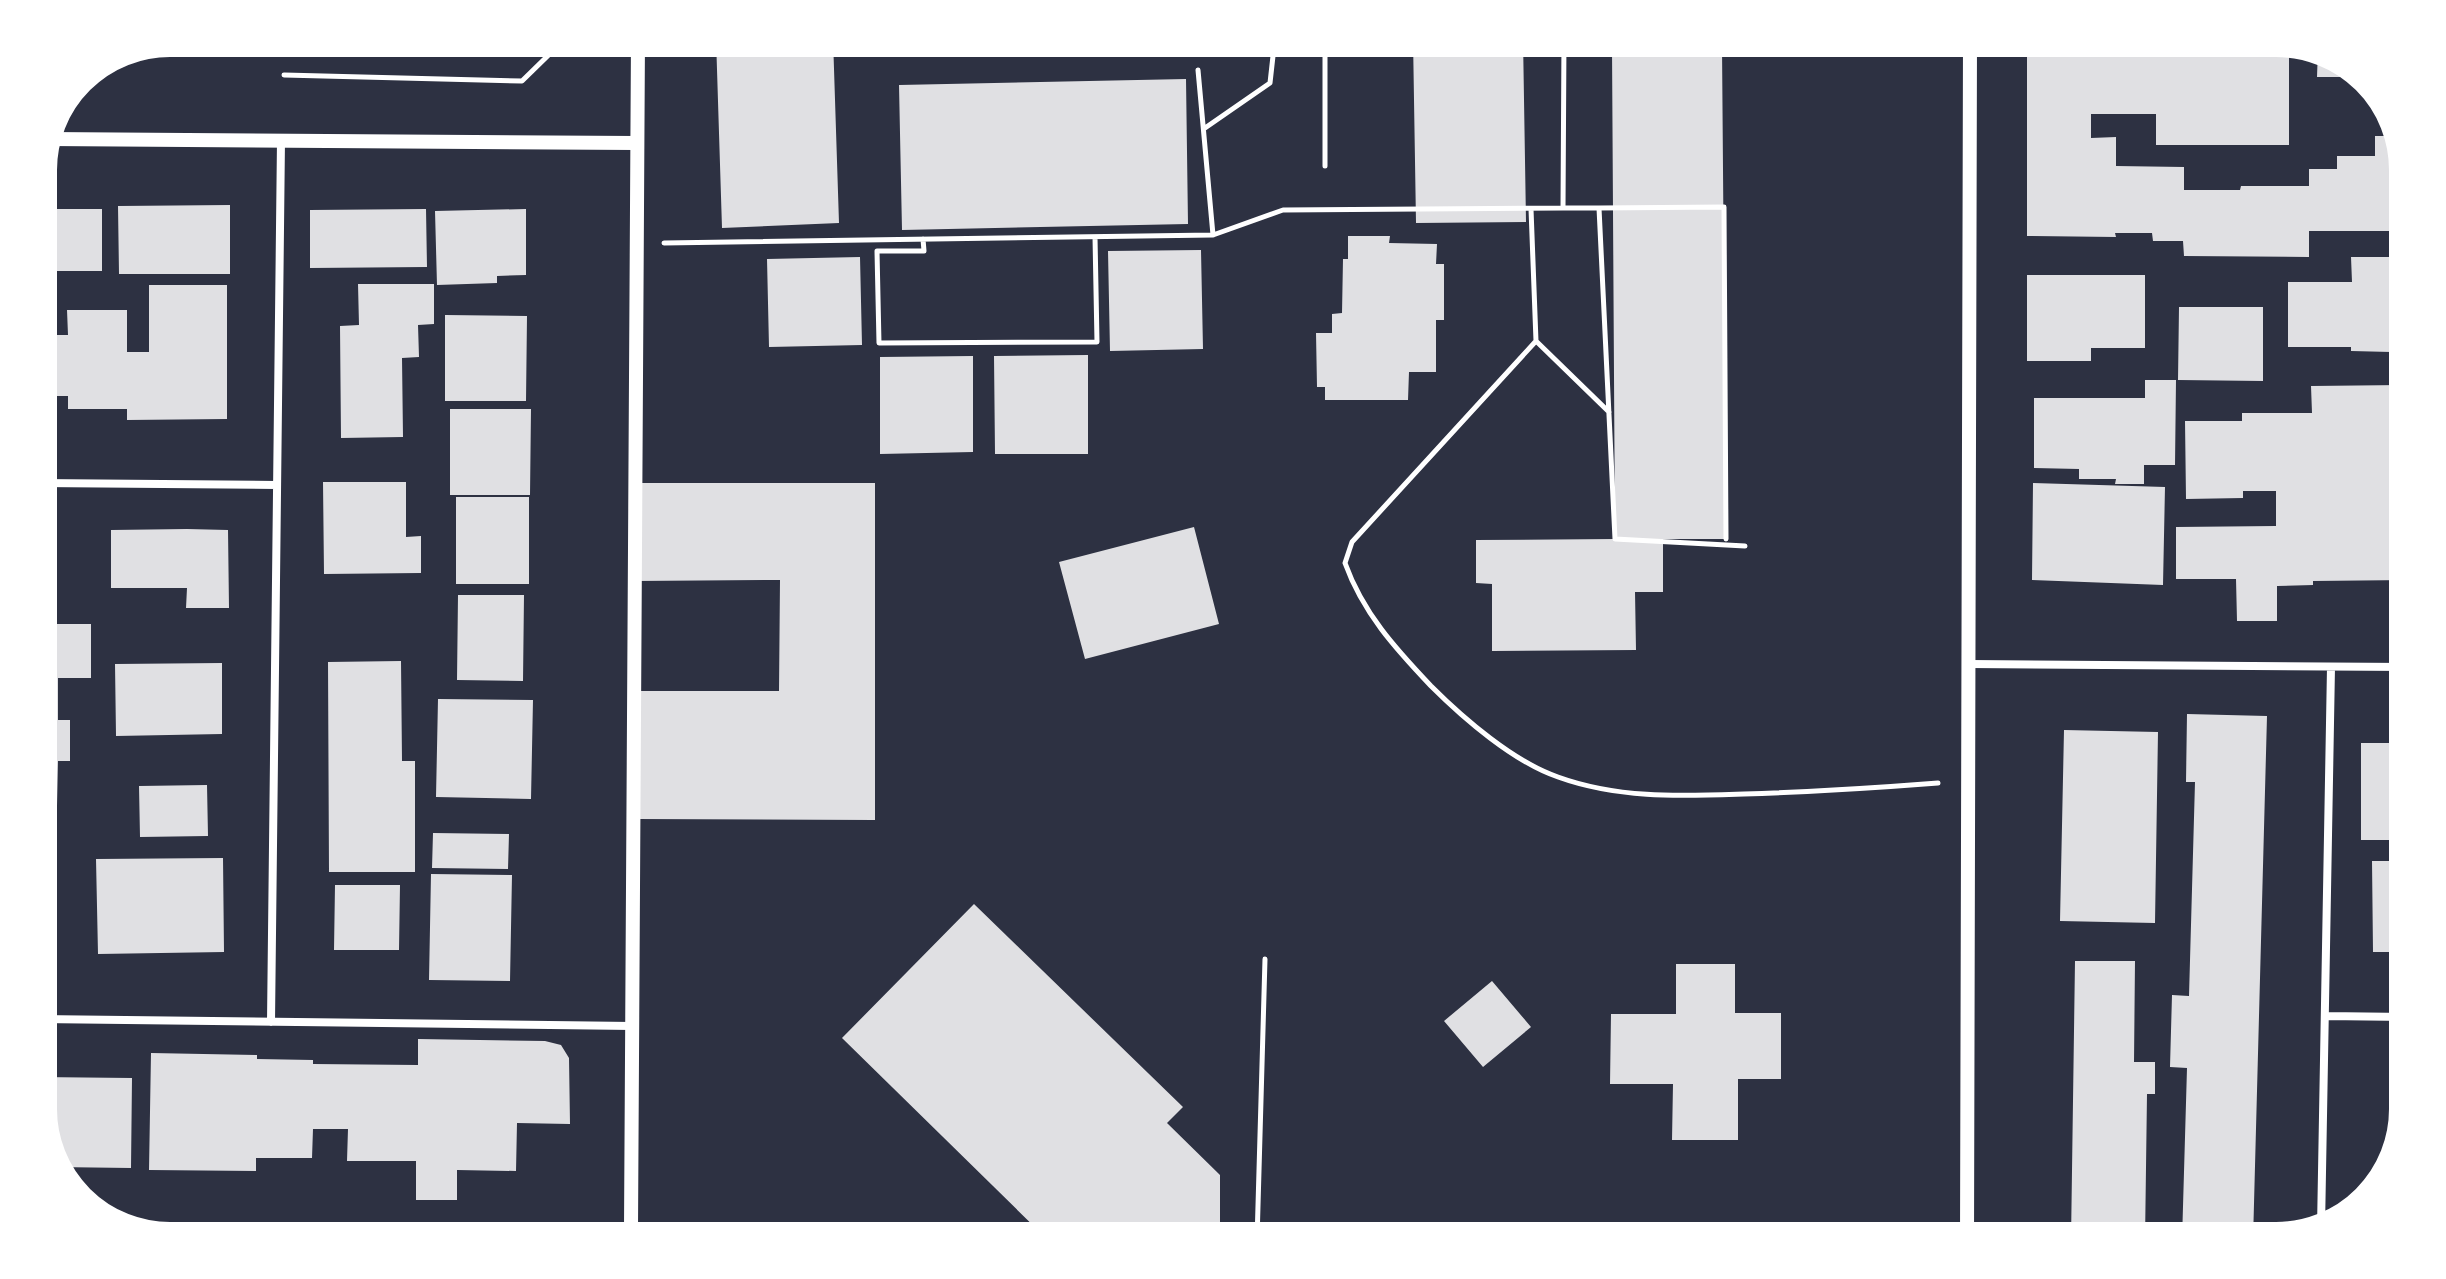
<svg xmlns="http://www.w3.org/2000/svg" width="2446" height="1279" font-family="'Open Sans',sans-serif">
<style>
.building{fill:#e0e0e3}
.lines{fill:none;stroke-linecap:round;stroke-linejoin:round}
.path{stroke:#fff;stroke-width:5}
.minor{stroke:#fff;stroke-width:8}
.tertiary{stroke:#fff;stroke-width:14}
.rim{fill:none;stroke:#fff;stroke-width:10}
</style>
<rect width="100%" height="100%" fill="#2d3142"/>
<!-- building -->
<path class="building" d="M 716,38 L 833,38 L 839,223 L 722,228 Z
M 1413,38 L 1523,38 L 1526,222 L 1416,223 Z
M 2027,39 L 2289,41 L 2289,145 L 2156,145 L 2156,114 L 2091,114 L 2091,138 L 2116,137 L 2116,166 L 2184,167 L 2184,190 L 2240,190 L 2241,186 L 2309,186 L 2309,169 L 2337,169 L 2337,156 L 2375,156 L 2375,136 L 2395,136 L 2396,126 L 2408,161 L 2408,231 L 2309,231 L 2309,257 L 2184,256 L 2183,241 L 2153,241 L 2152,233 L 2115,233 L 2116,237 L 2027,236 Z
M 1722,46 L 1726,539 L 1663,539 L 1663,592 L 1635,592 L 1636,650 L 1492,651 L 1492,584 L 1476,583 L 1476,540 L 1615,539 L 1612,47 Z
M 2318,48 L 2335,52 L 2364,77 L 2317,77 Z
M 1186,79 L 1188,224 L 902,230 L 899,85 Z
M 230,205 L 230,274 L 119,274 L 118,206 Z
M 42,209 L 102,209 L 102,271 L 42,271 Z
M 426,209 L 427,267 L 310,268 L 310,210 Z
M 526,209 L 526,275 L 497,276 L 497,283 L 437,285 L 435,211 Z
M 1348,236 L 1390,236 L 1389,243 L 1437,244 L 1436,264 L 1444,264 L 1444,320 L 1436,320 L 1436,372 L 1409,372 L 1408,400 L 1325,400 L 1325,387 L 1317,387 L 1316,333 L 1332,333 L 1332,314 L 1342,313 L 1343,259 L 1348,259 Z
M 1201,250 L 1203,349 L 1110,351 L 1108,251 Z
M 860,257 L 862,345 L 769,347 L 767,259 Z
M 2351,257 L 2408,257 L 2408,363 L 2390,364 L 2391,352 L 2351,351 L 2351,347 L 2288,347 L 2288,282 L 2352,282 Z
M 2027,275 L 2145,275 L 2145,348 L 2091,348 L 2091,361 L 2027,361 Z
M 358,284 L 434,284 L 434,324 L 418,325 L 419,357 L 402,358 L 403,437 L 341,438 L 340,326 L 359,325 Z
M 149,285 L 227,285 L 227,419 L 127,420 L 127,409 L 68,409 L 68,396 L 38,396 L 38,335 L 68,335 L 67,310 L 127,310 L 127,352 L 149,352 Z
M 2179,307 L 2263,307 L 2263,381 L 2178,380 Z
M 445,315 L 527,316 L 526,401 L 445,401 Z
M 1088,355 L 1088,454 L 995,454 L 994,356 Z
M 973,356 L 973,452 L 880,454 L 880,357 Z
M 2145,380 L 2176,380 L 2175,465 L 2144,465 L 2144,484 L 2115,484 L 2116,479 L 2079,479 L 2079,469 L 2034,468 L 2034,398 L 2145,398 Z
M 2402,385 L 2403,478 L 2408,478 L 2408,580 L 2313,581 L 2313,585 L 2277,586 L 2277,621 L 2237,621 L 2236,579 L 2176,579 L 2176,527 L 2276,526 L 2276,491 L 2243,491 L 2243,498 L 2186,499 L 2185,421 L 2242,421 L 2242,413 L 2312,413 L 2311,386 Z
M 450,409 L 531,409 L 530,495 L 450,495 Z
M 323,482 L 406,482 L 406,537 L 421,536 L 421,573 L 324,574 Z
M 634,483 L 875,483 L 875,820 L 637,819 L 634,691 L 779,691 L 780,580 L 635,581 Z
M 2033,483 L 2165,487 L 2163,585 L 2032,580 Z
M 456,497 L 529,497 L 529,584 L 456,584 Z
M 1194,527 L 1219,624 L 1085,659 L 1059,562 Z
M 187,529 L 228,530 L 229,608 L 186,608 L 187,588 L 111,588 L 111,530 Z
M 38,532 L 50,532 L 49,587 L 38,587 Z
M 458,595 L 524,595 L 523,681 L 457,680 Z
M 38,624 L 91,624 L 91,678 L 58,678 L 58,720 L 70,720 L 70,761 L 58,761 L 57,806 L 38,806 Z
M 401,661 L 402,761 L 415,761 L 415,872 L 329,872 L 328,662 Z
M 222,663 L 222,734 L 116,736 L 115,664 Z
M 438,699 L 533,700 L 531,799 L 436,797 Z
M 2187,714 L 2267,716 L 2253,1241 L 2182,1241 L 2187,1068 L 2170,1067 L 2172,995 L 2189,996 L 2195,782 L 2186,782 Z
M 2064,730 L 2158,732 L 2155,923 L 2060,921 Z
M 2361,743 L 2408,743 L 2408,840 L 2361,840 Z
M 207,785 L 208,836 L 140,837 L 139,786 Z
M 433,833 L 509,834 L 508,869 L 432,868 Z
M 223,858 L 224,952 L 98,954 L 96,859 Z
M 38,861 L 43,861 L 44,880 L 55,881 L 56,950 L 38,951 Z
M 2372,861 L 2408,861 L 2408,952 L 2373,952 Z
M 431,874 L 512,875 L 510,981 L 429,980 Z
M 335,885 L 400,885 L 399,950 L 334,950 Z
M 974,904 L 1183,1107 L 1167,1123 L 1220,1175 L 1220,1241 L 1049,1241 L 842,1038 Z
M 2075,961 L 2135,961 L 2134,1062 L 2155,1062 L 2155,1094 L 2147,1094 L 2145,1241 L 2071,1241 Z
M 1676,964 L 1735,964 L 1735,1013 L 1781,1013 L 1781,1079 L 1738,1079 L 1738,1140 L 1672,1140 L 1673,1084 L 1610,1084 L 1611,1014 L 1676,1014 Z
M 1492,981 L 1531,1027 L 1483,1067 L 1444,1021 Z
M 418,1039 L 545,1041 L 561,1045 L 569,1058 L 570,1124 L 517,1123 L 516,1171 L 457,1170 L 457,1200 L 416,1200 L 416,1161 L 347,1161 L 348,1129 L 313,1129 L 312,1158 L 256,1158 L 256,1171 L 149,1170 L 151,1053 L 257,1055 L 257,1059 L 313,1060 L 313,1064 L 418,1065 Z
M 2394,1074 L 2408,1074 L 2408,1110 L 2395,1165 Z
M 38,1077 L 132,1078 L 131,1168 L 55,1167 L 38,1119 Z"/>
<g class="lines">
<!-- path -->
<path class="path" d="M 1198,70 L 1213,235
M 284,75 L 522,81 L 566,38
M 1205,128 L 1270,83 L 1275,38
M 1325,166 L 1325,38
M 1563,208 L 1599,208
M 1531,209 L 1536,341 L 1352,542 L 1345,563 C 1363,613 1395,648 1431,686 C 1464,719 1514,762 1558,777 C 1619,799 1681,796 1744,794 C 1809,792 1874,788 1938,783
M 923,239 L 924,251 L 877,251 L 879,343 L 1097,342 L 1095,237
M 664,243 L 1213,235 L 1283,210 L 1563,208 L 1564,38
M 1536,341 L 1609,412
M 1726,539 L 1724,207 L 1599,208 L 1615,539 L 1745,546
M 1257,1241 L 1265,959"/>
<!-- minor -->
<path class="minor" d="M 38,483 L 277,485
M 1969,664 L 2408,667
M 2325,1016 L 2408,1017
M 38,1019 L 633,1026
M 271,1022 L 281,140
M 2321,1228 L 2331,667"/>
<!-- tertiary -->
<path class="tertiary" d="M 48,139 L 636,143
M 628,1241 L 631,1228 L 638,38
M 1967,1241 L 1970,38"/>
</g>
<!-- crop -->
<path d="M0 0H2446V1279H0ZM170 52H2276A118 118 0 0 1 2394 170V1109A118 118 0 0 1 2276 1227H170A118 118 0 0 1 52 1109V170A118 118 0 0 1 170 52Z" fill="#fff" fill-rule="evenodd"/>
<path class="rim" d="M170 52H2276A118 118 0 0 1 2394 170V1109A118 118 0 0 1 2276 1227H170A118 118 0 0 1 52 1109V170A118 118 0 0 1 170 52Z"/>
</svg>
